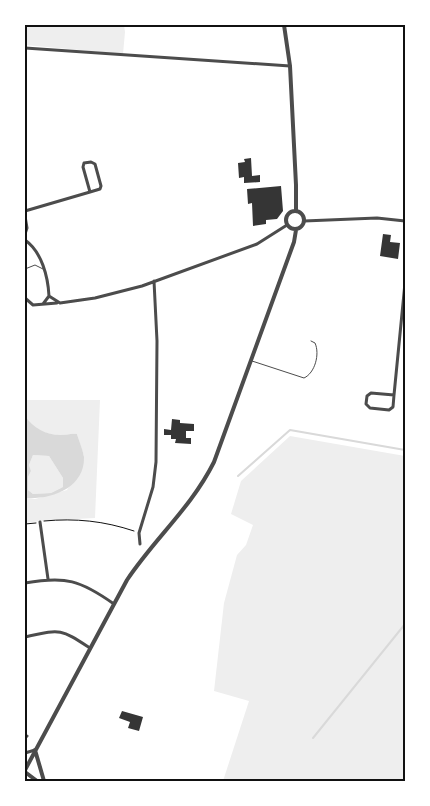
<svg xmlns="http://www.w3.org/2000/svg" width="430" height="806" font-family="Mulish,sans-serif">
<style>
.green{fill:#eee}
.water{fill:#d9d9d9;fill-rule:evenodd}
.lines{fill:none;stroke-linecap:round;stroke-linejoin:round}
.stream{stroke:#d9d9d9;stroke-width:2}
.building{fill:#353535}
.path{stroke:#111;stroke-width:1}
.service{stroke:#4c4c4c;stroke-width:1}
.minor{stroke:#4c4c4c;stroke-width:3}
.tertiary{stroke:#4c4c4c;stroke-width:4}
.neatline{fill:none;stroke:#111;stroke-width:2}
</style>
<rect width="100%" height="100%" fill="#fff"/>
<!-- green -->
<path class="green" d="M 25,25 L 124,25 L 125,32 L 123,54 L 25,45 Z
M 25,400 L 100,400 L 95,518 L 41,521 L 25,523 L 25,498 L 35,499 L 67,490 L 84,456 L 77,434 C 71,433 67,435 62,435 C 50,436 29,429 25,416 C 24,412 25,405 25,400 Z
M 290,436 L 405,456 L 405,781 L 223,781 L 249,701 L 214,691 L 224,603 L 237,555 L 246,545 L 253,525 L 231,514 L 241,481 Z
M 33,455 L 49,456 L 63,478 L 63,487 L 51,493 L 33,494 L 28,490 L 28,477 L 31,471 L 29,465 Z"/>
<!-- water -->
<path class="water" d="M 25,416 C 33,428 46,435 61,435 C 67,435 71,433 77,434 C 79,441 83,450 84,457 C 85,488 51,500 25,498 ZM 33,455 L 49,456 L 63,478 L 63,487 L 51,493 L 33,494 L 28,490 L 28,477 L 31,471 L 29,465 Z"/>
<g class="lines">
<!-- stream -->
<path class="stream" d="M 238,476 L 290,430 L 405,450
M 313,738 L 405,624"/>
</g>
<!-- building -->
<path class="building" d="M 251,158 L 252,176 L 260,175 L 260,182 L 244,183 L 244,177 L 239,178 L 238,163 L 245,162 L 244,159 Z
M 281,186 L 283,211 L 277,219 L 266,220 L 266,224 L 253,226 L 252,203 L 248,204 L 247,189 Z
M 383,234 L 391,235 L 390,242 L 400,243 L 398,259 L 380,256 Z
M 172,419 L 180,420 L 180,423 L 194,424 L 194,431 L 186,431 L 186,438 L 191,438 L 191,444 L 175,443 L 176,439 L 171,439 L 171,435 L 164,435 L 164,429 L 171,430 Z
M 122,711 L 143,717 L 139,731 L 128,728 L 130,722 L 119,718 Z"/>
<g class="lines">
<!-- path -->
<path class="path" d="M 44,521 C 76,518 104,521 134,531
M 25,524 L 36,523"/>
<!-- service -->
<path class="service" d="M 25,269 L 35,265 L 43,269
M 252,361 L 304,378 C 315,373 320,354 315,343 L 311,341"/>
<!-- minor -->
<path class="minor" d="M 25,48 L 290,66
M 25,211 L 90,192 L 100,189 L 101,186 L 95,164 L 91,162 L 84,163 L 83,167 L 90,192
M 25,216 L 27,228 L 25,234
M 304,221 L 377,218 L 405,221
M 25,240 C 42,252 48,277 49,296 L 43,304
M 49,296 L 60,303 L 95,298 L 142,286 L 257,244 L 287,225
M 25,298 L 33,305 L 57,303
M 371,393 L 394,395 L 393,407 L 389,410 L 370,408 L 366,404 L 367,396 Z
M 394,395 L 405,283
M 40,522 L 48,579
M 140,544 L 139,533 L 153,487 L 156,462 L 157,341 L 154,281
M 25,583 C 66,576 80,580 114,604
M 25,637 C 61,629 59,628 90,648
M 25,738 L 27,736
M 25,753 L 35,750"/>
<!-- tertiary -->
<path class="tertiary" d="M 284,25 L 290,66 L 296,185 L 296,211
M286 220a9 9 0 1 1 18 0a9 9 0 1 1-18 0Z
M 35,750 L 44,781
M 25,770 L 127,580 C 155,538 191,508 214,462 L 294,242 L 296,230
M 25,772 L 37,781"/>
</g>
<!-- border -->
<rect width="430" height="806" fill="none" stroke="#ffffff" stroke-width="52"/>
<rect x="26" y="26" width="378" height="754" class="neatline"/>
</svg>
